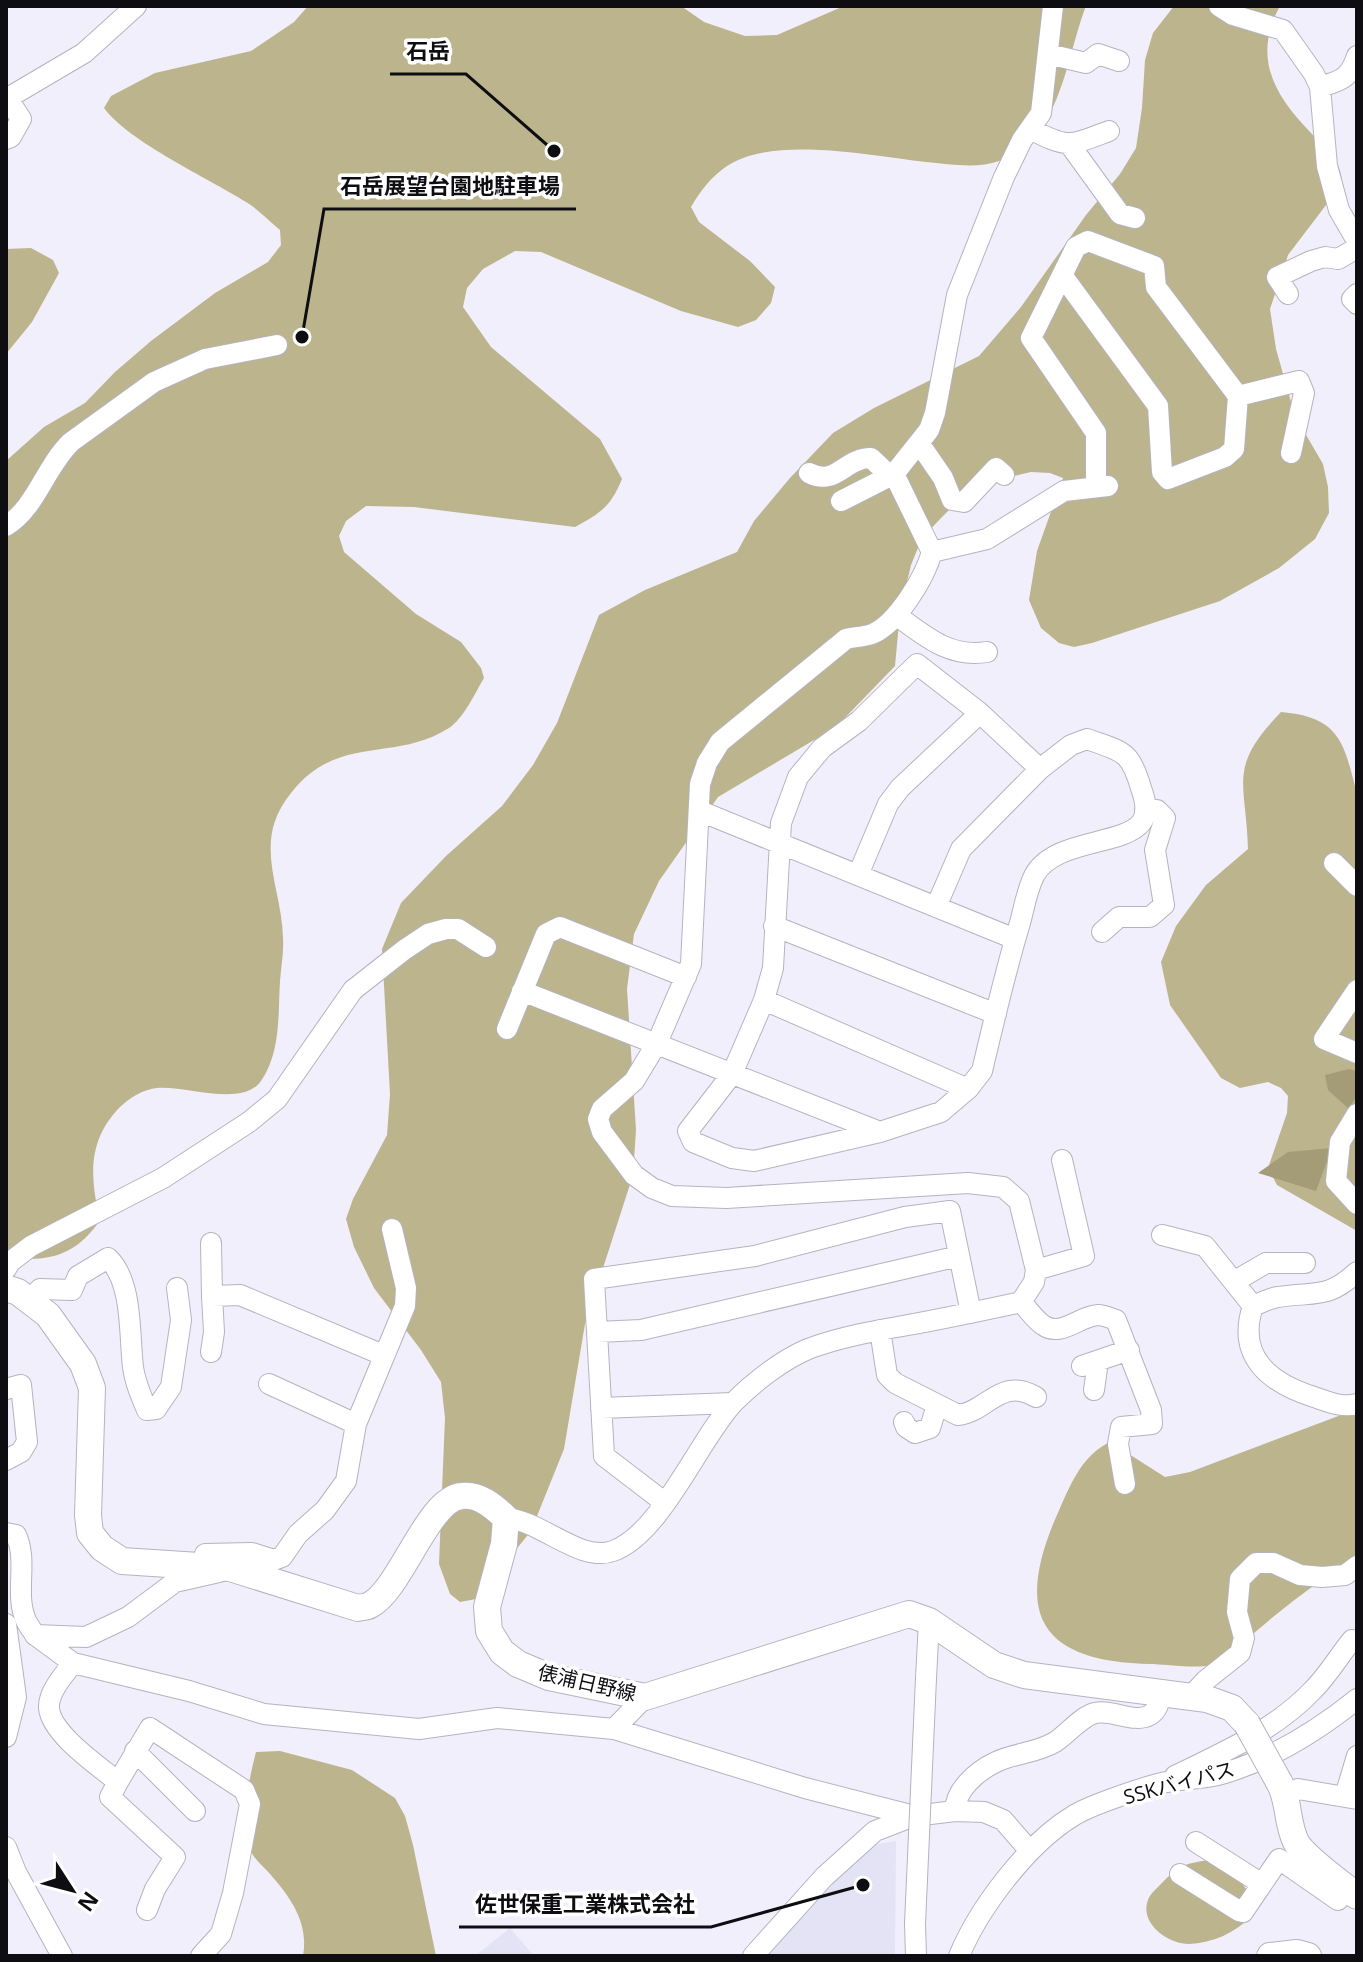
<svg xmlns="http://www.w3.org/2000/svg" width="1363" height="1962" font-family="'Open Sans','Noto Sans JP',sans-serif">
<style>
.built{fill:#e4e2f5}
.forest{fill:#bbb48d}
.water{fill:#a39c76}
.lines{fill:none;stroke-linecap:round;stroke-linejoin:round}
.minor-casing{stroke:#b5b3bf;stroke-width:22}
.major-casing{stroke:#b5b3bf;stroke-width:28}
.minor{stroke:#fff;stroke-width:20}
.major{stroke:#fff;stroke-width:26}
.minor-bridge-casing{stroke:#b5b3bf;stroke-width:22;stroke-linecap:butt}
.major-bridge-casing{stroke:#b5b3bf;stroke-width:28;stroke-linecap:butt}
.minor-bridge{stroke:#fff;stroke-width:20}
.major-bridge{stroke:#fff;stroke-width:26}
.labels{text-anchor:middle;stroke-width:7;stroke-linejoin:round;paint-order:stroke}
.street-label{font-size:20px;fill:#0e0e12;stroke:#fff}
.leader{fill:none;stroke:#0e0e12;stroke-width:3}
.callout-dot{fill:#0e0e12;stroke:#fff;stroke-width:3}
.callout-label{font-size:22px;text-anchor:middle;font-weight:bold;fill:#0e0e12;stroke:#fff;stroke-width:7;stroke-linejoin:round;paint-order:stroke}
</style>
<rect width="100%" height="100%" fill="#f1effb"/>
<!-- built -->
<path class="built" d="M 896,1841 L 895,1956 L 765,1956 L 853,1859 L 873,1845 Z
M 510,1928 L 534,1956 L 475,1956 Z"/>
<!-- forest -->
<path class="forest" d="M 308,6 L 681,6 L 704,22 L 745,36 L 777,35 L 844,6 L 1086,6 C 1070,47 1064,104 1034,136 C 1027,144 1009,157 999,161 C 977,169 949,164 926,162 C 873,156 773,135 727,166 C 711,177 701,190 691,207 L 699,222 L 750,261 L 775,287 L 771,303 L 756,320 L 738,327 L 681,311 L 541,252 L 515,251 L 483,269 L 467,288 L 463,307 L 491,347 L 600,439 L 622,479 C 611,506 601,513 575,527 L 414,507 L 366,506 L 346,521 L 339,536 L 344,552 L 416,614 L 461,642 L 481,668 L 484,678 C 475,693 464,718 449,728 C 394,763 338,733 291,793 C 251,842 282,886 283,938 C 284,952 281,967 280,981 C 278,1014 281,1052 261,1081 C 242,1108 185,1085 157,1088 C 144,1089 129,1098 120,1107 C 87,1141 90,1177 100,1220 C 76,1256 47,1263 6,1257 L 6,461 L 44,427 L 85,403 L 115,372 L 151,341 L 215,293 L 268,262 L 281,245 L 280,230 C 269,221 258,209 246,202 C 208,178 129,142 104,108 L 111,96 L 155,73 L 251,51 L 294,22 Z
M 1174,6 L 1280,6 C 1252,57 1274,95 1311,133 C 1326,149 1342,161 1342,184 L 1288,255 L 1270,309 L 1276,349 L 1295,416 L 1323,464 L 1328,487 L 1329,513 L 1315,539 L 1279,568 L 1220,601 L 1092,643 L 1074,647 L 1059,643 L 1041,628 L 1029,600 L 1037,551 L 1063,478 L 1050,473 L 1031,472 L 996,480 L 967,492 L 942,517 L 922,538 L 911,565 L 900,612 L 895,666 L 836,727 L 718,797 L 659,881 L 634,934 L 627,989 L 636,1130 L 633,1175 L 585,1324 L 564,1449 L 531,1531 L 476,1599 L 460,1602 L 450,1594 L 439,1564 L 445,1418 L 441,1382 L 421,1350 L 374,1288 L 354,1247 L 346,1219 L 353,1199 L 387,1135 L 390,1094 L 382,949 L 401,903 L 446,856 L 502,806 L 533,765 L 557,723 L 599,615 L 645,590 L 737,552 L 754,521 L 790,478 L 833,433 L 874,408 L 979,356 L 1021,307 L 1086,215 L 1120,174 L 1136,148 L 1142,108 L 1145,60 L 1153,33 Z
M 31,248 L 53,260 L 59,273 L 32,322 L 6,354 L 6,249 Z
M 1281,712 C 1341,717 1344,744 1357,794 L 1357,1231 L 1277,1185 L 1268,1168 L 1287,1113 L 1288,1096 L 1281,1088 L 1268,1082 L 1240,1088 L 1221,1078 L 1170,1005 L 1161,962 L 1176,926 L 1206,885 L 1248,849 C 1246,780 1227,768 1281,712 Z
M 1357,1409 L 1357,1555 C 1328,1575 1300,1595 1273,1617 C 1260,1628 1225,1659 1210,1665 C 1197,1669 1164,1664 1149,1664 C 1032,1661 1015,1607 1060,1508 C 1072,1481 1083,1455 1110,1442 L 1165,1477 L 1190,1472 Z
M 280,1751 L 352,1770 L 395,1798 L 405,1816 L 413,1845 L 436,1956 L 303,1956 C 309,1923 291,1898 270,1874 C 265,1868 257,1862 253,1855 C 238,1829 249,1779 256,1752 Z
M 1214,1860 C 1239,1878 1251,1884 1251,1917 C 1234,1933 1213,1943 1189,1944 C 1168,1944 1139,1923 1148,1900 C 1150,1894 1156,1889 1160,1885 C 1179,1865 1187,1862 1214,1860 Z"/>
<!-- water -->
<path class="water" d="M 1349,1069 L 1357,1071 L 1357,1095 L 1349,1109 L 1328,1090 L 1325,1075 Z
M 1332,1148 L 1316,1191 L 1258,1173 L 1288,1152 Z"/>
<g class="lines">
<defs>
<path id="minor" d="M 1219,6 L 1233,15 L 1283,30 L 1314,74 L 1320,87 L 1327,166 L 1339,210 L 1357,241
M 1048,54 L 1086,63 L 1098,54 L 1119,61
M 1320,87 C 1342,80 1349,79 1357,56
M 6,99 L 84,53 L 136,6
M 1030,129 C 1069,149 1069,146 1109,131
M 6,139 L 11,137 L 21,119 L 8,99
M 1070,145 L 1120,214 L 1135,218
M 1062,275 L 1158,406 L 1162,472 L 1168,479 L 1225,457 L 1234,449 L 1238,396 L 1156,287 L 1154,266 L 1088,241 L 1076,247 L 1031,338 L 1096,433 L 1096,488
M 1288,294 L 1277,277 L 1311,261 L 1325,257 L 1338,259 L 1357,248
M 1357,294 L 1352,299 L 1357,304
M 1238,396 L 1299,381 L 1304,393 L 1291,453
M 919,443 L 943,478 L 952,500 L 964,502 L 996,468 L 1004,475
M 809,473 C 836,487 844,458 871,458 L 890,476
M 841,501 L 894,474
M 6,526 C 36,508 45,467 71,442 L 154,382 L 205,359 L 277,345
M 932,552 L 987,539 L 1064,491 L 1108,486
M 896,615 C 925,636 949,658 987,652
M 917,664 L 980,713 L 1040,769 L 1071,745 L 1087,739 C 1123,752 1130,750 1141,788 C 1145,799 1149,813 1141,823 C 1122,846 1053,839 1034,876 C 1027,890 1024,908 1020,923 C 1005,972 994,1021 982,1071 L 968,1089 L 941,1112 L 880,1132 L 754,1161 L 732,1158 L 693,1142 L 688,1131 L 732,1074 L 764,1000 L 773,968 L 781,823 L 798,777 L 822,748 L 859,721 Z
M 700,811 L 1015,939
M 1334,863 L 1357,886
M 858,875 L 888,804 L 900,788 L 980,713
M 936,907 L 961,849 L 1040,769
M 774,926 L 996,1014
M 1102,932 L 1119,917 L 1150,917 L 1164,905 L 1155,850 L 1165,818 L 1157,810 L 1145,810
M 1357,990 L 1324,1039 L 1357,1053
M 522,991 L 880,1132
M 764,1000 L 968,1089
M 507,1029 L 546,934 L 560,927 L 686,977
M 1357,1114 L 1340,1142 L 1336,1181 L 1357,1204
M 1162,1235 L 1205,1246 L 1253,1306 C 1236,1357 1270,1383 1314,1397 C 1329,1402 1342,1408 1357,1404
M 211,1243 L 212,1296 L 240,1295 L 383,1355
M 6,1269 L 10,1262 L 31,1246 L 163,1178 L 249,1122 L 277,1099 L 353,990 L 404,950 L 428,934 L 446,929 L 458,929 L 486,947
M 1036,1270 L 1084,1256 L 1062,1160
M 1235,1281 L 1266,1263 L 1305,1263
M 30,1301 L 40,1289 L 72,1290 L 78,1276 L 108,1258 C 133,1282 129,1334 133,1367 C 135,1382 141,1396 147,1410 L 156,1409 L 171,1387 L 181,1320 L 177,1288
M 1021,1302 C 1028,1309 1035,1320 1043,1325 C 1061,1338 1079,1316 1098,1315 C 1104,1315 1110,1318 1116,1320 L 1151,1410 L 1152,1424 L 1121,1427 L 1118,1444 L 1125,1484
M 1253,1306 C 1261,1303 1270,1298 1278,1297 C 1316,1291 1326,1300 1357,1272
M 880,1330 L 887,1375 L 895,1383 L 958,1415 C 987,1412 1001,1376 1036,1397
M 597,1332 L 641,1330 L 959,1256
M 211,1352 L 214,1332 L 212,1296
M 1082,1366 L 1129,1350
M 6,1389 L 21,1385 L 27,1442 L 21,1452 L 6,1460
M 1094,1390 L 1098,1361
M 601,1408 L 733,1403
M 904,1422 L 906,1427 L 915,1433 L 930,1428 L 937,1405
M 356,1424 L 405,1306 L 406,1288 L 392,1229
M 664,1502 L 604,1456 L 594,1279 L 755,1256 L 905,1217 L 950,1211 L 971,1313
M 506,1518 C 542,1521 580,1563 613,1551 C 661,1534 699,1439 734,1402 C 754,1382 782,1360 808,1349 C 840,1337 874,1331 908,1325 C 946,1318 984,1310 1021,1302 L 1034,1282 L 1036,1270 L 1019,1201 L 1003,1187 L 968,1183 L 726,1198 L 672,1196 L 652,1188 L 634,1175 L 602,1132 L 598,1119 L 602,1109 L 634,1081 L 657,1043 L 691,964 L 700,784 L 707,763 L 720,742 L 846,639 C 854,637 864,637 872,634 C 897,624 925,577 932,552 L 894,474 L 929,430 L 935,413 L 957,295 L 1004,177 L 1022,140 L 1041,113 L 1053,6
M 6,1533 L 16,1535 C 28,1560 15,1592 25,1618 C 27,1624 32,1630 35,1635 L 86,1637 L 128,1617 L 175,1582 L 219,1572
M 202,1566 L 205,1554 L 252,1553 L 274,1560 L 282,1557 L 298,1534 L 325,1510 L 346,1481 L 356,1424 L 269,1384
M 6,1624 L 16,1697 L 6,1737
M 35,1635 L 73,1663 L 189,1691 L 264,1714 L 419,1729 L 497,1718 L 614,1729 L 805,1788 L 914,1816
M 73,1663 C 64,1675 48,1692 49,1708 C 51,1734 99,1766 118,1782 L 150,1728 L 244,1790 L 250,1804 L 233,1893 L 221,1934 L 201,1956
M 926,1678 L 929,1621
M 1190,1697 L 1206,1680 L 1240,1653 L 1244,1638 L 1237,1612 L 1240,1579 L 1256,1563 L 1273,1563 L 1300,1575 L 1322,1577 L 1345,1575 L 1357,1566
M 614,1729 L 645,1697
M 135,1751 L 195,1811
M 1175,1776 C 1224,1752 1275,1730 1313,1690 C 1328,1675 1339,1656 1352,1640
M 118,1782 L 110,1797 L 175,1857 L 155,1889 L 147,1910
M 1287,1795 L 1298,1789 L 1357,1799
M 1345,1796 L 1357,1756
M 955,1811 C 955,1790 977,1771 996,1762 C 1015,1753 1037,1753 1055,1742 C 1068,1734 1080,1717 1095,1713 C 1113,1709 1134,1724 1150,1715 C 1158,1710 1159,1702 1161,1694
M 1196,1842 L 1262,1884
M 6,1847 L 16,1872 L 62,1956
M 1180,1874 L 1239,1911 L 1243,1912 L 1279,1859 L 1338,1900
M 915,1924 L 916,1956
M 753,1956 L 824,1877 L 875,1831 L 914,1816 L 955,1811 L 984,1812 L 1003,1820 L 1029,1850
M 959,1956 C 979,1908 1027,1844 1073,1816 C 1088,1806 1139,1789 1158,1784 C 1180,1778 1203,1780 1225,1773 C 1274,1758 1317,1731 1357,1699"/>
<path id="major" d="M 6,1288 L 18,1292 L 48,1315 L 83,1364 L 92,1388 L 88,1515 L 90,1533 L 102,1548 L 122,1561 L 230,1568 L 358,1608 C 362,1607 367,1607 370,1605 C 401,1589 428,1498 462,1496 C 480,1494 494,1507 506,1518 L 504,1544 L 487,1607 L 489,1631 L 502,1652 L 518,1664 L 549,1677 L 645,1697 L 909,1614 L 929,1621 L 994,1665 L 1024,1675 L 1207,1699 L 1232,1708 L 1247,1724
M 1279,1782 C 1290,1801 1286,1822 1296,1842 C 1304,1857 1342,1884 1357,1896
M 1270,1956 L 1297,1953 L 1308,1956"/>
</defs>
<!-- minor casing -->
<use href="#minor" class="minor-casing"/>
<!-- major casing -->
<use href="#major" class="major-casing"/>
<!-- minor -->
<use href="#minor" class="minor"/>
<!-- major -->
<use href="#major" class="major"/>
<defs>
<path id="minor-bridge" d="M 915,1924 L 926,1678"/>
<path id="major-bridge" d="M 1247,1724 L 1279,1782"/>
</defs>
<!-- minor-bridge casing -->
<use href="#minor-bridge" class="minor-bridge-casing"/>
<!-- major-bridge casing -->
<use href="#major-bridge" class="major-bridge-casing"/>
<!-- minor-bridge -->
<use href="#minor-bridge" class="minor-bridge"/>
<!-- major-bridge -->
<use href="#major-bridge" class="major-bridge"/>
</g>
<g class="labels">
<!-- street labels -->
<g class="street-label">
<text transform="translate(587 1683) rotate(13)" y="7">俵浦日野線</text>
<text transform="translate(1179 1783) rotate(-15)" y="7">SSKバイパス</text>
</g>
</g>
<!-- callouts -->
<path class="leader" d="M554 151L466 74H390M302 337L324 209H576M863 1885L711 1927H459"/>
<g class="callout-dot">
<circle cx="554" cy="151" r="8"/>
<circle cx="302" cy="337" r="8"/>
<circle cx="863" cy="1885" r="8"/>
</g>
<g class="callout-label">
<text x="428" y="59">石岳</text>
<text x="450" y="194">石岳展望台園地駐車場</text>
<text x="585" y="1912">佐世保重工業株式会社</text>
</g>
<!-- border -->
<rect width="1363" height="1962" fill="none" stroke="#0e0e12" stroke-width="16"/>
<!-- north arrow -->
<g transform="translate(72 1890) rotate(126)" stroke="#ffffff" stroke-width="6" paint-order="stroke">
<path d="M0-6L14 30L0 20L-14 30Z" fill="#0e0e12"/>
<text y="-12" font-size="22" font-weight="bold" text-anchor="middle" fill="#0e0e12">N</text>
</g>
</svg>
